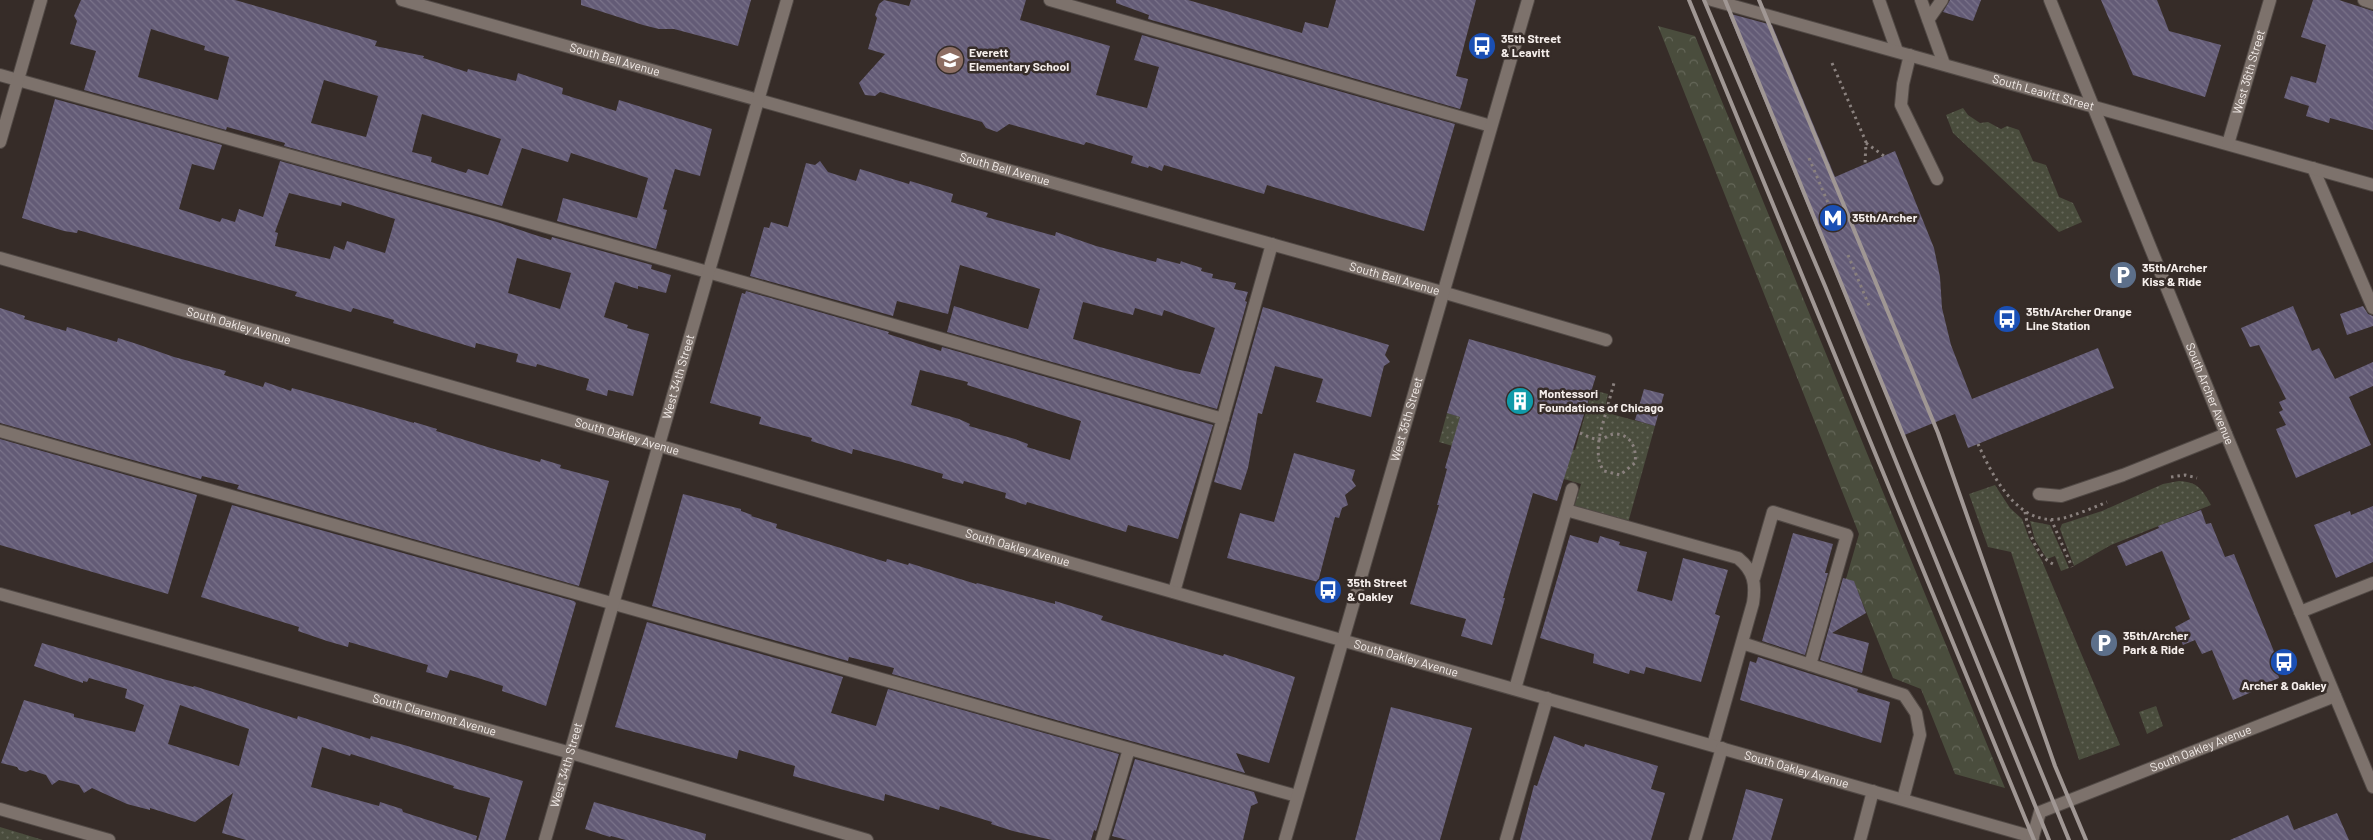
<svg xmlns="http://www.w3.org/2000/svg" width="2373" height="840" font-family="Barlow,sans-serif">
<style>
.grass{fill:url(#grass-dots)}
.forest{fill:url(#forest-crowns)}
.building{fill:url(#building-back-hatch);fill-rule:evenodd}
.lines{fill:none;stroke-linecap:round;stroke-linejoin:round}
.lane-casing{stroke:#514945;stroke-width:14}
.street-casing{stroke:#514945;stroke-width:14}
.secondary-casing{stroke:#514945;stroke-width:14}
.path{stroke:#8a817e;stroke-width:3;stroke-dasharray:2.5 4;stroke-linecap:butt}
.lane{stroke:#7d726c;stroke-width:12}
.street{stroke:#7d726c;stroke-width:12}
.secondary{stroke:#7d726c;stroke-width:12}
.rail{stroke:#a09794;stroke-width:4}
.labels{text-anchor:middle;stroke-width:5;stroke-linejoin:round;paint-order:stroke}
.poi-label{font-size:12px;font-weight:bold;fill:#f5eeeb;stroke:#362c28;text-anchor:start}
.street-label{font-size:12px;fill:#f5eeeb;stroke:#362c28}
</style>
<defs>
<pattern id="grass-dots" width="8" height="8" patternUnits="userSpaceOnUse" patternTransform="scale(1.25)"><rect width="8" height="8" fill="#4a4d3d"/><path d="M2 2h.1M6 6h.1" fill="none" stroke="#656759" stroke-width="1.8" stroke-linecap="round"/></pattern>
<pattern id="forest-crowns" width="20" height="18" patternUnits="userSpaceOnUse" patternTransform="scale(1.25)"><rect width="20" height="18" fill="#4a4d3d"/><path d="M2 6a3 3 0 1 1 6 0M12 15a3 3 0 1 1 6 0" fill="none" stroke="#656759"/></pattern>
<pattern id="building-back-hatch" width="6" height="6" patternUnits="userSpaceOnUse" patternTransform="scale(1.25)"><rect width="6" height="6" fill="#635b76"/><path d="M-1 5l2 2M0 0l6 6M5-1l2 2" fill="none" stroke="#7a738a"/></pattern>
</defs>
<rect width="100%" height="100%" fill="#362c28"/>
<!-- grass -->
<path class="grass" d="M 1963,108 L 1968,115 L 1980,123 L 1988,122 L 2001,129 L 2007,126 L 2019,130 L 2033,161 L 2046,165 L 2059,197 L 2073,203 L 2082,222 L 2059,232 L 1953,133 L 1946,115 Z
M 1592,390 L 1608,394 L 1604,412 L 1655,426 L 1628,523 L 1574,507 L 1581,484 L 1439,442 L 1447,413 L 1575,450 Z
M 2179,481 C 2198,482 2202,489 2211,505 L 2111,545 L 2074,566 L 2060,529 L 2062,524 L 2102,511 L 2163,484 Z
M 1995,485 L 2010,508 L 2022,519 L 2029,538 L 2042,561 L 2120,745 L 2079,760 L 2011,552 L 1988,547 L 1969,494 Z
M 2030,521 L 2050,525 L 2069,568 L 2061,571 L 2055,556 L 2047,559 L 2035,540 Z
M 2156,706 L 2163,726 L 2147,734 L 2139,712 Z
M 0,827 L 43,840 L 0,840 Z"/>
<!-- forest -->
<path class="forest" d="M 1658,26 L 1695,36 L 2005,788 L 1955,774 L 1921,689 L 1893,678 L 1854,582 L 1846,579 L 1859,534 Z"/>
<!-- building -->
<path class="building" d="M 81,0 L 235,0 L 377,41 L 375,46 L 424,56 L 423,58 L 433,61 L 467,72 L 468,69 L 516,81 L 518,73 L 563,88 L 562,94 L 616,111 L 619,100 L 712,129 L 700,176 L 675,169 L 663,209 L 667,210 L 656,249 L 557,221 L 563,198 L 637,218 L 648,178 L 571,153 L 568,162 L 522,148 L 502,206 L 284,146 L 285,143 L 227,127 L 226,130 L 84,90 L 96,51 L 70,44 L 77,21 L 74,16 ZM 151,29 L 205,46 L 204,50 L 229,57 L 218,100 L 138,77 ZM 324,80 L 378,96 L 366,137 L 311,123 ZM 422,114 L 501,139 L 488,175 L 468,169 L 466,173 L 431,162 L 432,157 L 412,152 Z
M 581,0 L 751,0 L 738,46 L 674,29 L 659,29 L 643,25 L 581,5 Z
M 884,0 L 909,6 L 911,0 L 1026,0 L 1020,20 L 1110,46 L 1096,95 L 1147,108 L 1159,67 L 1134,60 L 1142,35 L 1455,124 L 1424,231 L 1267,185 L 1264,194 L 1164,165 L 1162,171 L 1149,166 L 1148,168 L 1131,163 L 1133,156 L 1086,142 L 1084,145 L 1009,124 L 997,132 L 986,128 L 982,122 L 880,92 L 875,96 L 865,95 L 859,83 L 885,54 L 868,49 L 877,18 L 875,15 L 879,4 Z
M 1116,0 L 1188,0 L 1302,33 L 1305,22 L 1328,28 L 1336,0 L 1476,0 L 1456,76 L 1468,79 L 1462,103 L 1460,109 L 1148,19 L 1149,15 L 1116,3 Z
M 1950,0 L 1981,0 L 1973,21 L 1943,12 Z
M 2101,0 L 2157,0 L 2169,31 L 2221,45 L 2205,97 L 2133,75 Z
M 2313,0 L 2339,0 L 2373,11 L 2373,130 L 2330,118 L 2329,123 L 2306,116 L 2309,106 L 2284,98 L 2291,76 L 2316,83 L 2326,45 L 2301,37 Z
M 1731,14 L 1772,25 L 1835,177 L 1895,151 L 1934,248 L 1940,277 L 1942,308 L 1951,345 L 1972,399 L 2098,348 L 2114,388 L 1968,448 L 1955,414 L 1902,436 L 1729,15 Z
M 55,99 L 222,145 L 214,170 L 192,164 L 179,209 L 220,222 L 222,218 L 235,222 L 239,209 L 263,217 L 280,161 L 497,222 L 532,234 L 551,240 L 552,237 L 652,265 L 651,269 L 671,275 L 666,293 L 638,286 L 638,289 L 615,282 L 604,317 L 628,325 L 627,328 L 649,334 L 633,396 L 608,390 L 607,396 L 586,390 L 589,379 L 537,364 L 536,367 L 516,362 L 518,354 L 476,343 L 475,348 L 393,323 L 394,320 L 353,308 L 351,312 L 295,296 L 297,292 L 78,230 L 77,233 L 64,231 L 22,218 ZM 289,193 L 341,206 L 342,202 L 395,219 L 385,253 L 347,241 L 344,250 L 334,246 L 330,259 L 275,246 L 278,233 L 275,232 ZM 517,258 L 571,273 L 560,309 L 508,293 Z
M 820,161 L 828,172 L 856,181 L 860,169 L 909,184 L 910,181 L 953,194 L 951,202 L 988,213 L 986,217 L 1055,236 L 1056,232 L 1096,246 L 1156,262 L 1157,258 L 1180,264 L 1181,261 L 1183,262 L 1202,268 L 1201,271 L 1213,274 L 1212,278 L 1236,283 L 1234,289 L 1248,292 L 1245,301 L 1247,302 L 1217,409 L 947,332 L 954,306 L 1028,329 L 1040,289 L 960,265 L 948,314 L 897,301 L 893,316 L 750,276 L 764,227 L 769,228 L 771,222 L 788,227 L 806,163 L 815,165 ZM 1083,302 L 1133,315 L 1135,308 L 1162,316 L 1164,310 L 1215,328 L 1200,374 L 1180,370 L 1073,339 Z
M 746,291 L 889,332 L 888,334 L 941,351 L 942,347 L 1213,425 L 1178,539 L 1128,525 L 1126,532 L 1027,502 L 1026,505 L 1005,498 L 1006,493 L 964,481 L 963,484 L 942,478 L 943,474 L 902,462 L 853,449 L 852,454 L 811,441 L 812,438 L 759,424 L 761,417 L 710,403 L 742,293 L 745,294 ZM 920,370 L 968,382 L 967,385 L 1081,421 L 1070,460 L 1027,447 L 1028,444 L 1015,439 L 969,426 L 970,424 L 959,419 L 911,405 Z
M 2293,306 L 2312,351 L 2319,348 L 2335,379 L 2373,362 L 2373,386 L 2349,397 L 2371,445 L 2296,478 L 2276,429 L 2286,425 L 2279,412 L 2283,410 L 2279,402 L 2286,399 L 2259,345 L 2250,347 L 2241,328 Z
M 2363,306 L 2368,314 L 2373,316 L 2373,326 L 2347,335 L 2340,314 Z
M 1263,307 L 1389,345 L 1385,355 L 1390,362 L 1384,366 L 1371,417 L 1316,402 L 1323,379 L 1275,366 L 1262,414 L 1258,413 L 1248,468 L 1241,490 L 1214,482 Z
M 0,308 L 25,316 L 24,319 L 66,331 L 67,327 L 117,342 L 118,338 L 137,344 L 174,357 L 226,371 L 224,375 L 263,387 L 265,382 L 291,391 L 292,388 L 360,407 L 414,423 L 414,422 L 437,429 L 436,431 L 494,449 L 540,462 L 541,459 L 561,465 L 560,468 L 609,481 L 579,586 L 237,489 L 239,485 L 202,476 L 201,479 L 0,423 Z
M 1469,339 L 1596,376 L 1557,501 L 1533,493 L 1503,598 L 1505,598 L 1492,645 L 1461,636 L 1466,619 L 1410,604 L 1439,505 L 1437,505 L 1447,469 L 1445,468 L 1460,417 L 1447,413 Z
M 1644,389 L 1664,394 L 1655,426 L 1635,420 Z
M 0,439 L 197,495 L 168,594 L 0,545 Z
M 1294,453 L 1355,470 L 1352,480 L 1356,486 L 1345,495 L 1348,505 L 1342,508 L 1339,518 L 1335,517 L 1318,582 L 1227,558 L 1240,513 L 1274,522 Z
M 683,494 L 741,509 L 741,511 L 752,515 L 751,516 L 777,524 L 776,528 L 886,562 L 887,559 L 908,565 L 909,563 L 976,584 L 977,583 L 1055,604 L 1055,601 L 1103,616 L 1101,620 L 1124,627 L 1223,656 L 1224,654 L 1295,677 L 1269,763 L 1236,753 L 1245,773 L 892,674 L 894,668 L 849,657 L 848,661 L 652,606 Z
M 232,505 L 574,601 L 576,603 L 546,706 L 502,691 L 503,686 L 475,677 L 450,670 L 447,678 L 426,672 L 428,665 L 349,642 L 348,647 L 327,641 L 298,631 L 299,627 L 201,597 Z
M 2373,506 L 2373,562 L 2336,578 L 2314,525 L 2350,511 L 2351,515 Z
M 2201,510 L 2206,524 L 2211,523 L 2225,557 L 2234,554 L 2282,671 L 2278,674 L 2279,678 L 2267,683 L 2268,685 L 2233,700 L 2212,650 L 2202,654 L 2195,640 L 2183,645 L 2175,627 L 2190,619 L 2162,551 L 2126,566 L 2117,546 L 2159,528 L 2158,526 Z
M 1793,533 L 1833,544 L 1825,573 L 1828,573 L 1805,655 L 1762,641 Z
M 1570,535 L 1598,543 L 1600,536 L 1620,542 L 1619,545 L 1647,552 L 1637,591 L 1672,601 L 1683,558 L 1728,570 L 1715,614 L 1720,616 L 1701,682 L 1646,667 L 1644,674 L 1630,670 L 1629,674 L 1593,663 L 1594,654 L 1540,638 Z
M 1843,578 L 1854,581 L 1866,613 L 1832,633 L 1869,643 L 1862,673 L 1820,660 Z
M 647,622 L 843,677 L 831,713 L 876,726 L 888,689 L 1119,754 L 1096,831 L 1094,830 L 1091,840 L 1052,840 L 1013,831 L 991,824 L 992,822 L 940,806 L 939,810 L 885,794 L 884,801 L 793,776 L 795,766 L 739,750 L 737,759 L 615,727 Z
M 42,643 L 163,679 L 193,687 L 194,686 L 297,719 L 298,716 L 370,739 L 371,736 L 404,745 L 523,781 L 505,840 L 478,840 L 490,798 L 453,788 L 454,786 L 351,754 L 350,756 L 322,747 L 311,787 L 379,806 L 380,802 L 402,809 L 403,812 L 477,836 L 476,840 L 246,840 L 222,833 L 233,793 L 195,822 L 150,808 L 150,810 L 127,804 L 92,788 L 84,793 L 79,785 L 59,780 L 52,785 L 46,775 L 30,770 L 26,772 L 19,770 L 17,767 L 1,763 L 24,700 L 74,714 L 74,717 L 135,732 L 144,705 L 125,698 L 127,689 L 89,678 L 87,682 L 83,681 L 83,683 L 34,666 ZM 180,705 L 249,729 L 239,766 L 168,744 Z
M 1758,657 L 1858,689 L 1857,692 L 1890,702 L 1881,743 L 1740,700 L 1750,661 L 1756,663 Z
M 1391,707 L 1472,728 L 1440,840 L 1355,840 Z
M 1554,736 L 1584,747 L 1585,744 L 1658,766 L 1651,789 L 1665,793 L 1651,840 L 1520,840 L 1534,785 L 1537,786 Z
M 1135,759 L 1254,792 L 1258,803 L 1251,806 L 1243,840 L 1127,840 L 1112,836 Z
M 1746,789 L 1783,799 L 1771,840 L 1732,840 Z
M 594,802 L 706,834 L 705,840 L 626,840 L 611,836 L 610,837 L 585,829 Z
M 2337,813 L 2349,840 L 2230,840 L 2288,815 L 2294,830 Z"/>
<g class="lines">
<defs>
<path id="lane" d="M 1050,0 L 1491,126
M 1879,0 L 1897,51
M 1921,0 L 1944,64
M 2364,0 L 2373,3
M 1928,20 L 1942,0
M 1910,55 L 1903,84 L 1901,105 L 1937,179
M 0,75 L 676,263 L 1223,419
M 2313,168 L 2373,308
M 0,431 L 1297,796
M 2039,494 L 2061,496 L 2123,475 L 2226,434
M 1566,510 L 1738,558 C 1754,571 1756,584 1753,603 L 1713,745
M 1754,578 L 1773,512 L 1847,535 L 1810,665
M 1174,592 L 1272,244
M 1742,643 L 1904,695 L 1916,713 L 1920,735 L 1903,799
M 1515,689 L 1572,489
M 1102,840 L 1129,749
M 1506,840 L 1547,698
M 1860,840 L 1873,791"/>
<g id="street">
<path id="s1" d="M 402,0 L 1442,292 L 1606,340"/>
<path id="s2" d="M 1712,0 L 2373,185"/>
<path d="M 0,142 L 41,0"/>
<path id="s3" d="M 2228,144 L 2270,0"/>
<path id="s4" d="M 0,258 L 2033,837"/>
<path id="s5" d="M 0,594 L 571,753 L 867,840"/>
<path d="M 2300,612 L 2373,583"/>
<path d="M 0,809 L 109,840"/>
<path id="s6" d="M 545,840 L 787,0"/>
<path d="M 1695,840 L 1722,748"/>
<path id="s7" d="M 2032,840 L 2040,812 L 2335,696"/>
</g>
<g id="secondary">
<path id="s8" d="M 2050,0 L 2226,434 L 2373,787"/>
<path id="s9" d="M 1285,840 L 1528,0"/>
</g>
</defs>
<!-- lane casing -->
<use href="#lane" class="lane-casing"/>
<!-- street casing -->
<use href="#street" class="street-casing"/>
<!-- secondary casing -->
<use href="#secondary" class="secondary-casing"/>
<!-- path -->
<path class="path" d="M 1832,63 L 1866,142 L 1865,164
M 1866,143 L 1884,156
M 1809,158 L 1831,210
M 1848,255 L 1870,308
M 1580,433 C 1585,435 1593,440 1599,439 C 1605,439 1609,434 1615,434 C 1632,434 1637,450 1635,463 L 1620,475 L 1604,471 C 1596,461 1598,445 1600,434 L 1614,383
M 1978,444 C 1993,477 2019,529 2064,518 C 2078,514 2093,508 2107,502
M 2171,477 L 2185,475 L 2197,478
M 2025,512 C 2028,530 2035,555 2053,564
M 2051,519 L 2072,567"/>
<!-- lane -->
<use href="#lane" class="lane"/>
<!-- street -->
<use href="#street" class="street"/>
<!-- secondary -->
<use href="#secondary" class="secondary"/>
<!-- rail -->
<path class="rail" d="M 1689,0 L 2034,840
M 1704,0 L 1825,286 L 2049,840
M 1725,0 L 2069,840
M 1759,0 L 1938,433 L 2055,766 L 2086,840"/>
</g>
<!-- icons -->
<defs>
<symbol id="bus-disc" viewBox="-11 -11 22 22"><circle r="9.5" fill="#1a4fb4" stroke="#362c28"/><path d="M-5-6H5V4H4V6H2V4H-2V6H-4V4H-5ZM-3.5-4V0h7V-4ZM-3.5 1.2v1.5H-2V1.2ZM2 1.2v1.5H3.5V1.2Z" fill="#fff"/></symbol>
<symbol id="school-disc" viewBox="-11 -11 22 22"><circle r="9.5" fill="#8d6e63" stroke="#362c28"/><path d="M0-5L7-2L0 1L-7-2ZM-4 1L0 2.5L4 1V4Q0 6-4 4Z" fill="#fff"/></symbol>
<symbol id="metro-disc" viewBox="-11 -11 22 22"><circle r="9.5" fill="#1a4fb4" stroke="#362c28"/><path d="M-5.5 5V-5H-3L0 0L3-5H5.5V5H3V-.5L0 4L-3-.5V5Z" fill="#fff"/></symbol>
<symbol id="parking-disc" viewBox="-11 -11 22 22"><circle r="9.5" fill="#5c6f8a" stroke="#362c28"/><path d="M-3.5-5.5H1a3.5 3.5 0 0 1 0 7H-1V5.5H-3.5ZM-1-3.4V-.6H.8a1.4 1.4 0 0 0 0-2.8Z" fill="#fff"/></symbol>
<symbol id="building-disc" viewBox="-11 -11 22 22"><circle r="9.5" fill="#0f9aa8" stroke="#362c28"/><path d="M-4-6H4V6H1V3H-1V6H-4ZM-2.5-4.3h1.7v1.8h-1.7ZM.8-4.3h1.7v1.8H.8ZM-2.5-1h1.7V.8h-1.7ZM.8-1h1.7V.8H.8Z" fill="#fff"/></symbol>
</defs>
<g fill-rule="evenodd">
<use href="#bus-disc" x="1466" y="30" width="32" height="32"/>
<use href="#school-disc" x="934" y="44" width="32" height="32"/>
<use href="#metro-disc" x="1817" y="202" width="32" height="32"/>
<use href="#parking-disc" x="2107" y="259" width="32" height="32"/>
<use href="#bus-disc" x="1991" y="303" width="32" height="32"/>
<use href="#building-disc" x="1504" y="385" width="32" height="32"/>
<use href="#bus-disc" x="1312" y="574" width="32" height="32"/>
<use href="#parking-disc" x="2088" y="627" width="32" height="32"/>
<use href="#bus-disc" x="2268" y="646" width="32" height="32"/>
</g>
<g class="labels">
<!-- poi labels -->
<g class="poi-label">
<text x="1501" y="43">35th Street<tspan x="1501" dy="14">&amp; Leavitt</tspan></text>
<text x="969" y="57">Everett<tspan x="969" dy="14">Elementary School</tspan></text>
<text x="1852" y="222">35th/Archer</text>
<text x="2142" y="272">35th/Archer<tspan x="2142" dy="14">Kiss &amp; Ride</tspan></text>
<text x="2026" y="316">35th/Archer Orange<tspan x="2026" dy="14">Line Station</tspan></text>
<text x="1539" y="398">Montessori<tspan x="1539" dy="14">Foundations of Chicago</tspan></text>
<text x="1347" y="587">35th Street<tspan x="1347" dy="14">&amp; Oakley</tspan></text>
<text x="2123" y="640">35th/Archer<tspan x="2123" dy="14">Park &amp; Ride</tspan></text>
<text x="2284" y="690" text-anchor="middle">Archer &amp; Oakley</text>
</g>
<!-- street labels -->
<g class="street-label">
<text dy="4" stroke="none"><textPath href="#s1" startOffset="221">South Bell Avenue</textPath></text>
<text dy="4" stroke="none"><textPath href="#s3" startOffset="75">West 36th Street</textPath></text>
<text dy="4" stroke="none"><textPath href="#s2" startOffset="344">South Leavitt Street</textPath></text>
<text dy="4" stroke="none"><textPath href="#s1" startOffset="626">South Bell Avenue</textPath></text>
<text dy="4" stroke="none"><textPath href="#s1" startOffset="1031">South Bell Avenue</textPath></text>
<text dy="4" stroke="none"><textPath href="#s4" startOffset="248">South Oakley Avenue</textPath></text>
<text dy="4" stroke="none"><textPath href="#s6" startOffset="482">West 34th Street</textPath></text>
<text dy="4" stroke="none"><textPath href="#s8" startOffset="425">South Archer Avenue</textPath></text>
<text dy="4" stroke="none"><textPath href="#s9" startOffset="438">West 35th Street</textPath></text>
<text dy="4" stroke="none"><textPath href="#s4" startOffset="652">South Oakley Avenue</textPath></text>
<text dy="4" stroke="none"><textPath href="#s4" startOffset="1058">South Oakley Avenue</textPath></text>
<text dy="4" stroke="none"><textPath href="#s4" startOffset="1462">South Oakley Avenue</textPath></text>
<text dy="4" stroke="none"><textPath href="#s5" startOffset="451">South Claremont Avenue</textPath></text>
<text dy="4" stroke="none"><textPath href="#s7" startOffset="202">South Oakley Avenue</textPath></text>
<text dy="4" stroke="none"><textPath href="#s6" startOffset="78">West 34th Street</textPath></text>
<text dy="4" stroke="none"><textPath href="#s4" startOffset="1868">South Oakley Avenue</textPath></text>
</g>
</g>
</svg>
